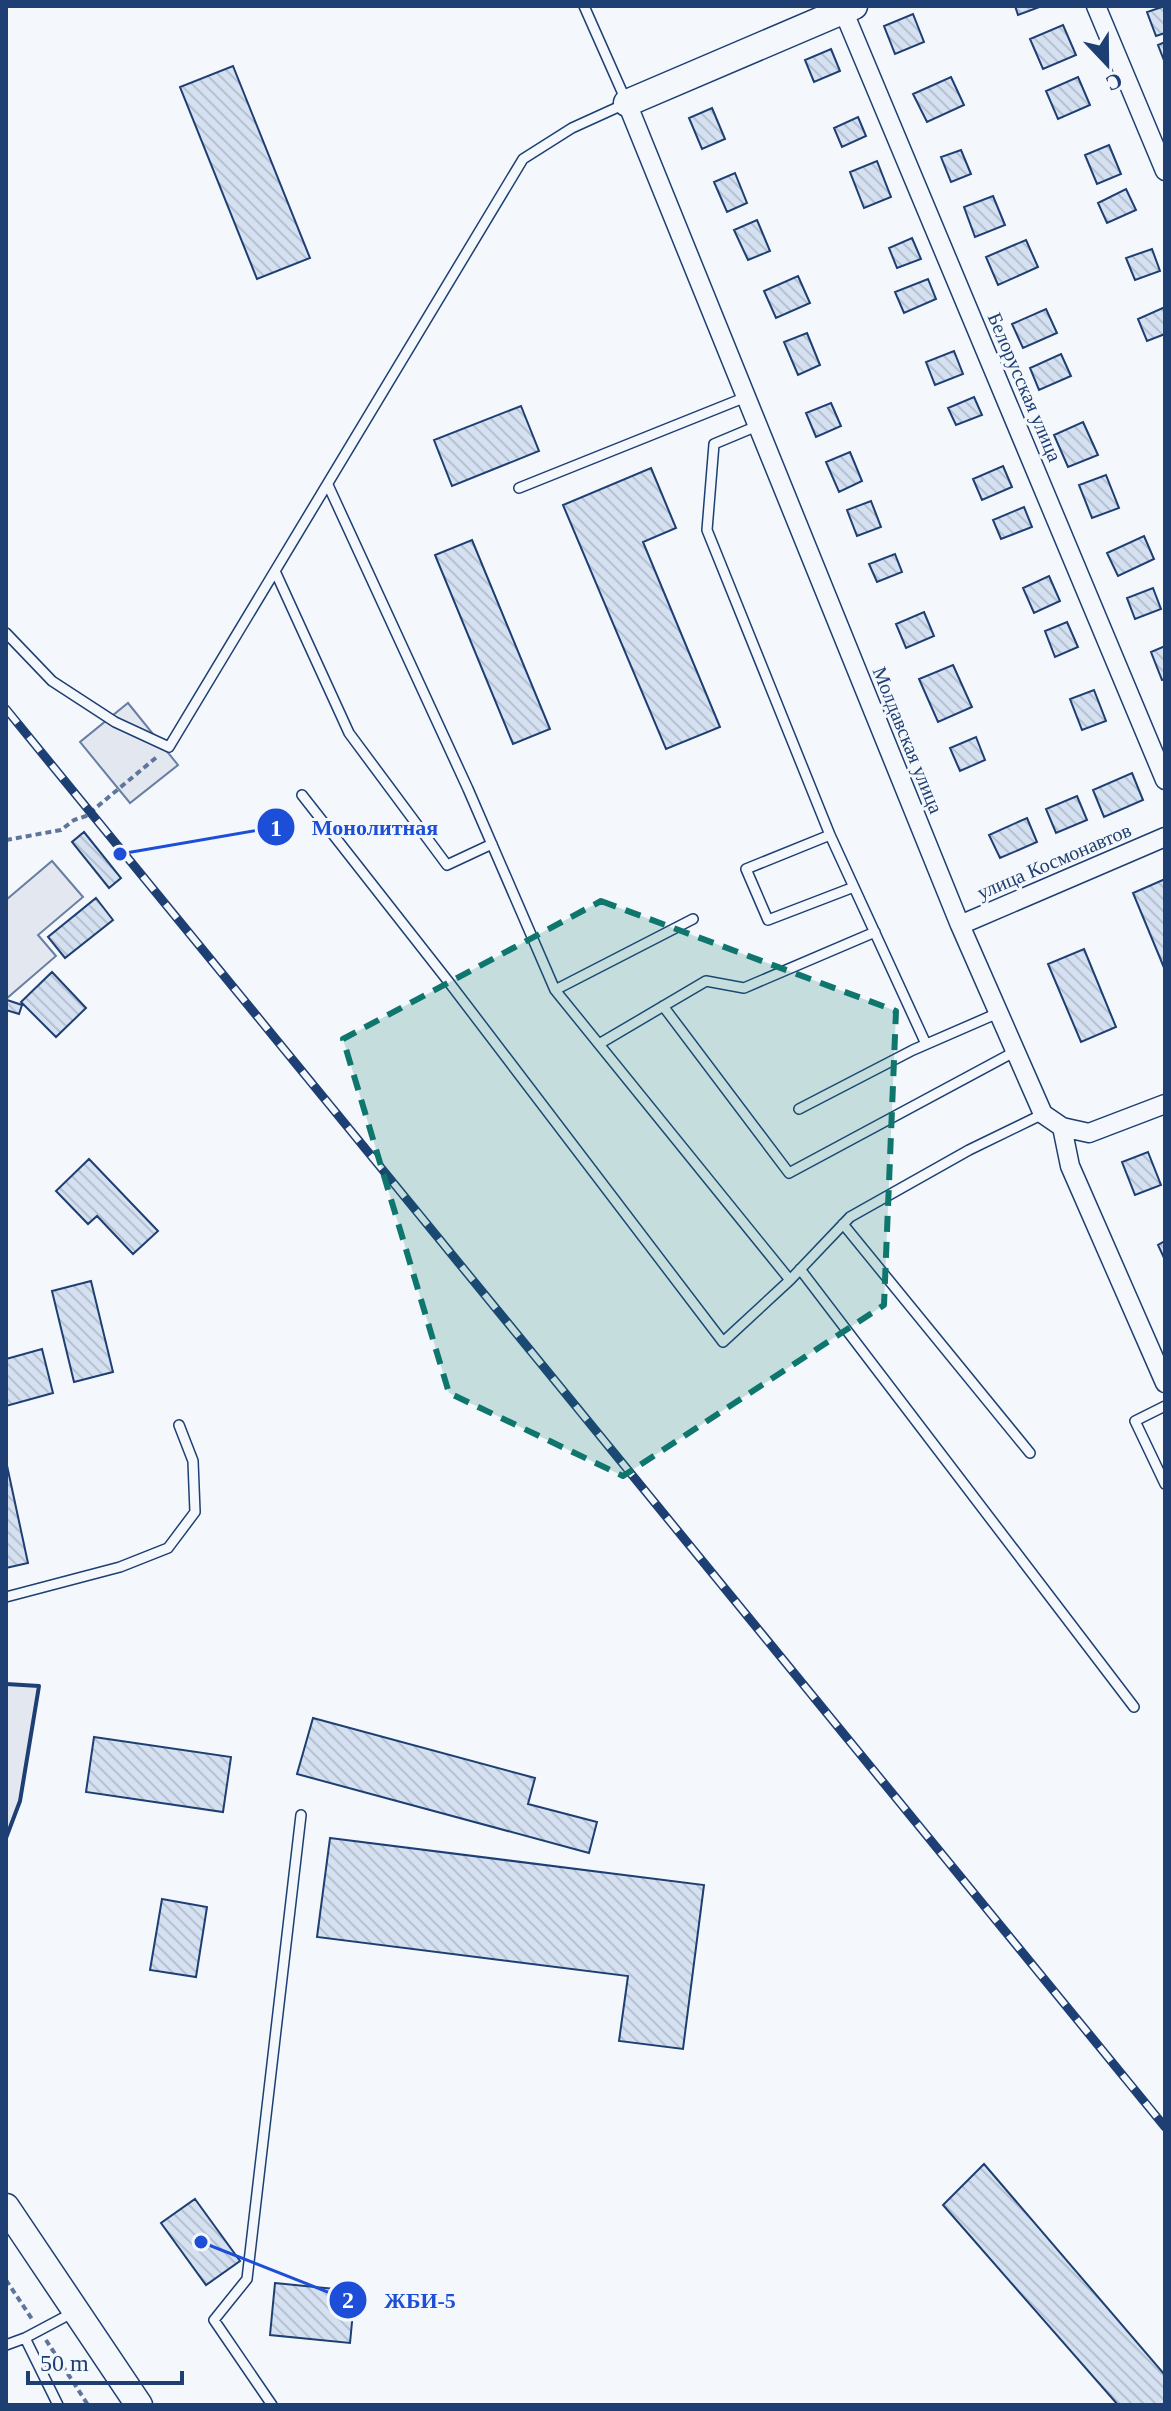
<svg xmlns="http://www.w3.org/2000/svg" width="1171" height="2411" font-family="Georgia,serif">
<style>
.parking{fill:#e3e8f0;stroke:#687fa3;stroke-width:2}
.building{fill:url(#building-back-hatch);stroke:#1d3f73;stroke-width:2}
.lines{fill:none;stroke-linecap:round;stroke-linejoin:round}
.lane-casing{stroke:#1d3f73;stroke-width:12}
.street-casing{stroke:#1d3f73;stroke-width:21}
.secondary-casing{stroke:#1d3f73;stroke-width:29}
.path{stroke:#5e769c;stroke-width:4;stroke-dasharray:6 4;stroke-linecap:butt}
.lane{stroke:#f4f7fb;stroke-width:9}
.street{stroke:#f4f7fb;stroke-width:18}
.secondary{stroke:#f4f7fb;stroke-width:26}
.rail-casing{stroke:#1d3f73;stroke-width:9}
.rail{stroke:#f4f7fb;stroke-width:6;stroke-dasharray:18;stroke-linecap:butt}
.wall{stroke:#1d3f73;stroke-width:4}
.marked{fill:#0f766e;fill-opacity:0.2;stroke:#0f766e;stroke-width:6;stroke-dasharray:16 10;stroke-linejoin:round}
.labels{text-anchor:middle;stroke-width:6;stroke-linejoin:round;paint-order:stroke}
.street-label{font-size:20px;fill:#1d3f73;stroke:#f4f7fb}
.leader{fill:none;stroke:#1d4ed8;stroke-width:3}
.callout-dot{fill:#1d4ed8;stroke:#f4f7fb;stroke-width:3}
.mark-label{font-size:24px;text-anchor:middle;font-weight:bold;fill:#fff}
.callout-label{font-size:22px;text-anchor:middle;font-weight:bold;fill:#1d4ed8;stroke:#f4f7fb;stroke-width:6;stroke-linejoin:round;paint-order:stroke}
</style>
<defs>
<pattern id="building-back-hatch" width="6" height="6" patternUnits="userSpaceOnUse" patternTransform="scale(2)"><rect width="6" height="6" fill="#d5e0f0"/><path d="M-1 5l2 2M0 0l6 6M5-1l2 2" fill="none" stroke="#b6c1d1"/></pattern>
</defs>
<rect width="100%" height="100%" fill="#f4f7fb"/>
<!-- parking -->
<path class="parking" d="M 128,703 L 178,765 L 130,803 L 80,742 Z
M 52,861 L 83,897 L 38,935 L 56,956 L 6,999 L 6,900 Z
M 6,1684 L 39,1686 L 20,1801 L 6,1838 Z"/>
<!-- building -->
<path class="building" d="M 1015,6 L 1042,6 L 1018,15 Z
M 1165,6 L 1165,33 L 1156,36 L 1147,12 Z
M 913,14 L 924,42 L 895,54 L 884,26 Z
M 1063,25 L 1076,55 L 1043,69 L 1030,39 Z
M 1165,42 L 1165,63 L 1158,45 Z
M 831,49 L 840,71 L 814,82 L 805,60 Z
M 233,66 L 310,258 L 257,279 L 180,87 Z
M 951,77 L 964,105 L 927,122 L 913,94 Z
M 1078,77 L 1090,105 L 1058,119 L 1046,91 Z
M 712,108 L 725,139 L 702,149 L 689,118 Z
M 858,117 L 866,136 L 842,147 L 834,128 Z
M 1109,145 L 1121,174 L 1097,184 L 1085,155 Z
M 961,150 L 971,174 L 951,182 L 941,157 Z
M 877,161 L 891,197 L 864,208 L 850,172 Z
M 735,173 L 747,203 L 727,212 L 714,182 Z
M 1126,189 L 1136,210 L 1107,223 L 1098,203 Z
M 993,196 L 1005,225 L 975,237 L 964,207 Z
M 757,220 L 770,251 L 748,260 L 734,230 Z
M 912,238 L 921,259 L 897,268 L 889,248 Z
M 1026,240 L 1038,267 L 998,285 L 986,257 Z
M 1152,249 L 1160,271 L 1135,280 L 1126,258 Z
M 798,276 L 810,303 L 776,318 L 764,291 Z
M 928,279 L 936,299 L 904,313 L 895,292 Z
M 1165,307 L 1165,334 L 1147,341 L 1138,319 Z
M 1046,309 L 1057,333 L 1023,348 L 1012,324 Z
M 807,333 L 820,365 L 798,375 L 784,342 Z
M 954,351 L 963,374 L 935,385 L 926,362 Z
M 1061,354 L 1071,376 L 1039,390 L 1030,368 Z
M 974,397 L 982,415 L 956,425 L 948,408 Z
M 831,403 L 841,426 L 816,437 L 806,413 Z
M 521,406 L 539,451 L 452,486 L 434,440 Z
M 1083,422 L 1098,455 L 1068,467 L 1054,435 Z
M 850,452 L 862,481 L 839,492 L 826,462 Z
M 1003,466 L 1012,487 L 982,500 L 973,479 Z
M 651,468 L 676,528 L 643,542 L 720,727 L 666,749 L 563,505 Z
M 1106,475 L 1119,508 L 1092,518 L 1079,485 Z
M 871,501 L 881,527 L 857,536 L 847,510 Z
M 1024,507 L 1032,527 L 1001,539 L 993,520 Z
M 1144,536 L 1154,559 L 1118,576 L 1107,553 Z
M 472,540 L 550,729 L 513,744 L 435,555 Z
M 895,554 L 902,572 L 877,582 L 869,564 Z
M 1049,576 L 1060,601 L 1034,613 L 1023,588 Z
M 1153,588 L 1161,609 L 1135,619 L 1127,598 Z
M 924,612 L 934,636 L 906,648 L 896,624 Z
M 1067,622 L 1078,647 L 1055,657 L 1045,631 Z
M 1165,646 L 1165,679 L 1162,680 L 1151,652 Z
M 953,665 L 972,707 L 938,722 L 919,679 Z
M 1094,690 L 1106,721 L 1082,730 L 1070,699 Z
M 976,737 L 985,760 L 960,771 L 950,748 Z
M 1132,773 L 1143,800 L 1104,817 L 1093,790 Z
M 1077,796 L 1087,820 L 1056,833 L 1046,809 Z
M 1027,818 L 1037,842 L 1000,858 L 989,835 Z
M 84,832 L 121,878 L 109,888 L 72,842 Z
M 1165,879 L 1165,970 L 1133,893 Z
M 96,898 L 113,920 L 65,958 L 48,937 Z
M 1084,949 L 1116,1027 L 1081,1042 L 1048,964 Z
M 52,972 L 86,1008 L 56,1037 L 21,1002 Z
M 7,1000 L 22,1005 L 19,1014 L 6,1010 Z
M 1148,1152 L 1161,1185 L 1135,1195 L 1122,1162 Z
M 89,1159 L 158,1231 L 133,1254 L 97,1216 L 88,1224 L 56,1191 Z
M 1165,1241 L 1165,1260 L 1158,1245 Z
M 91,1281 L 113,1372 L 74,1382 L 52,1291 Z
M 42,1349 L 53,1393 L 6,1406 L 6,1359 Z
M 6,1461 L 28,1563 L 6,1568 Z
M 313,1718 L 535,1778 L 528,1804 L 597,1822 L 589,1853 L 297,1774 Z
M 94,1737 L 231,1757 L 223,1812 L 86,1792 Z
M 330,1838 L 704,1885 L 683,2049 L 619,2041 L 628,1976 L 317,1937 Z
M 162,1899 L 207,1907 L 196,1977 L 150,1970 Z
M 984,2164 L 1165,2375 L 1165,2405 L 1118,2405 L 943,2205 Z
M 195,2199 L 240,2261 L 206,2285 L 161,2223 Z
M 275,2283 L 355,2291 L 350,2343 L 270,2335 Z"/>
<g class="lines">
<defs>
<path id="lane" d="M 757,426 L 714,444 L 707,530 L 830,835 L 926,1044
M 328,485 L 468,789 L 555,990 L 790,1280 L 850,1217 L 969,1150 L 1043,1114
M 519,488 L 746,397
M 275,571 L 349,733 L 447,865 L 492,844
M 6,633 L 52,681 L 115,722 L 169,747 L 523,159 L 572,128 L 627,103 L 584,6
M 302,795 L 448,981 L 723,1342 L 790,1280
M 830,835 L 746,869 L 768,920 L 854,887
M 555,990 L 693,919
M 663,1006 L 789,1173 L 1016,1051
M 599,1044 L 706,981 L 744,988 L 875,932
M 799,1109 L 913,1050 L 998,1013
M 843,1224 L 1030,1453
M 800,1269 L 1134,1707
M 1165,1406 L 1135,1421 L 1165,1484
M 6,1597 L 120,1567 L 168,1548 L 195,1512 L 193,1461 L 179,1425
M 25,2338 L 58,2405
M 6,2345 L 25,2338 L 74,2312
M 272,2405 L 214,2320 L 247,2279 L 301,1815"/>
<path id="street" d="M 1096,6 L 1165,171
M 843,10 L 1165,780
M 627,103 L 960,925 L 1043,1114 L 1062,1127 L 1070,1166 L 1165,1383
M 960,925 L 1165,837
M 1062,1127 L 1089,1133 L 1165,1104"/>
<path id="secondary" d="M 627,103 L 854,6
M 6,2207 L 139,2405"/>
</defs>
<!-- lane casing -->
<use href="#lane" class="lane-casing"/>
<!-- street casing -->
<use href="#street" class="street-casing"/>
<!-- secondary casing -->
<use href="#secondary" class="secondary-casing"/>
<!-- path -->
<path class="path" d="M 6,840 L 61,830 L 74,820 L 86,816 L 158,756
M 6,2280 L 32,2319
M 46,2340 L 88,2405"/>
<!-- lane -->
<use href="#lane" class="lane"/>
<!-- street -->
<use href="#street" class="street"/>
<!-- secondary -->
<use href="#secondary" class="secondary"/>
<defs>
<path id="rail" d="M 6,709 L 1165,2127"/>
</defs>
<!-- rail casing -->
<use href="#rail" class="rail-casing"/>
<!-- rail -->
<use href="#rail" class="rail"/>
<!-- wall -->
<path class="wall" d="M 6,1684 L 39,1686 L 20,1801 L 6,1838"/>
</g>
<!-- marked area -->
<path class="marked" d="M 601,901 L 896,1011 L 884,1305 L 623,1476 L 449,1393 L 343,1039 Z"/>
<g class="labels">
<!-- street labels -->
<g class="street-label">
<text transform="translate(1025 387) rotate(67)" y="7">Белорусская улица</text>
<text transform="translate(908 740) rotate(68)" y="7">Молдавская улица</text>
<text transform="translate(1054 861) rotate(-23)" y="7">улица Космонавтов</text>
</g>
</g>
<!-- callouts -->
<path class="leader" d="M120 854L276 827M201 2242L348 2300"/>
<g class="callout-dot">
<circle cx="120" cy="854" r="8"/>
<circle cx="201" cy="2242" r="8"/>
<circle cx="276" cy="827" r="20"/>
<circle cx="348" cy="2300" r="20"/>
</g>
<g class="mark-label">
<text x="276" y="836">1</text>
<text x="348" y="2308">2</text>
</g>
<g class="callout-label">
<text x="375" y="835">Монолитная</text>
<text x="420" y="2308">ЖБИ-5</text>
</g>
<!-- border -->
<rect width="1171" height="2411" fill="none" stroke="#1d3f73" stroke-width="16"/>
<!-- north arrow -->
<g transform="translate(1107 64) rotate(158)" stroke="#f4f7fb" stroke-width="6" paint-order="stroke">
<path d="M0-6L14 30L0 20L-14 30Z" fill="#1d3f73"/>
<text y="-12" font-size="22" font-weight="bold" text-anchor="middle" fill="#1d3f73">С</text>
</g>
<!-- scale -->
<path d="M28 2371v12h154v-12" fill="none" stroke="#1d3f73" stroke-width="4"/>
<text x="40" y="2371" font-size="24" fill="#1d3f73" stroke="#f4f7fb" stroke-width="6" paint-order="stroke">50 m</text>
</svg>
